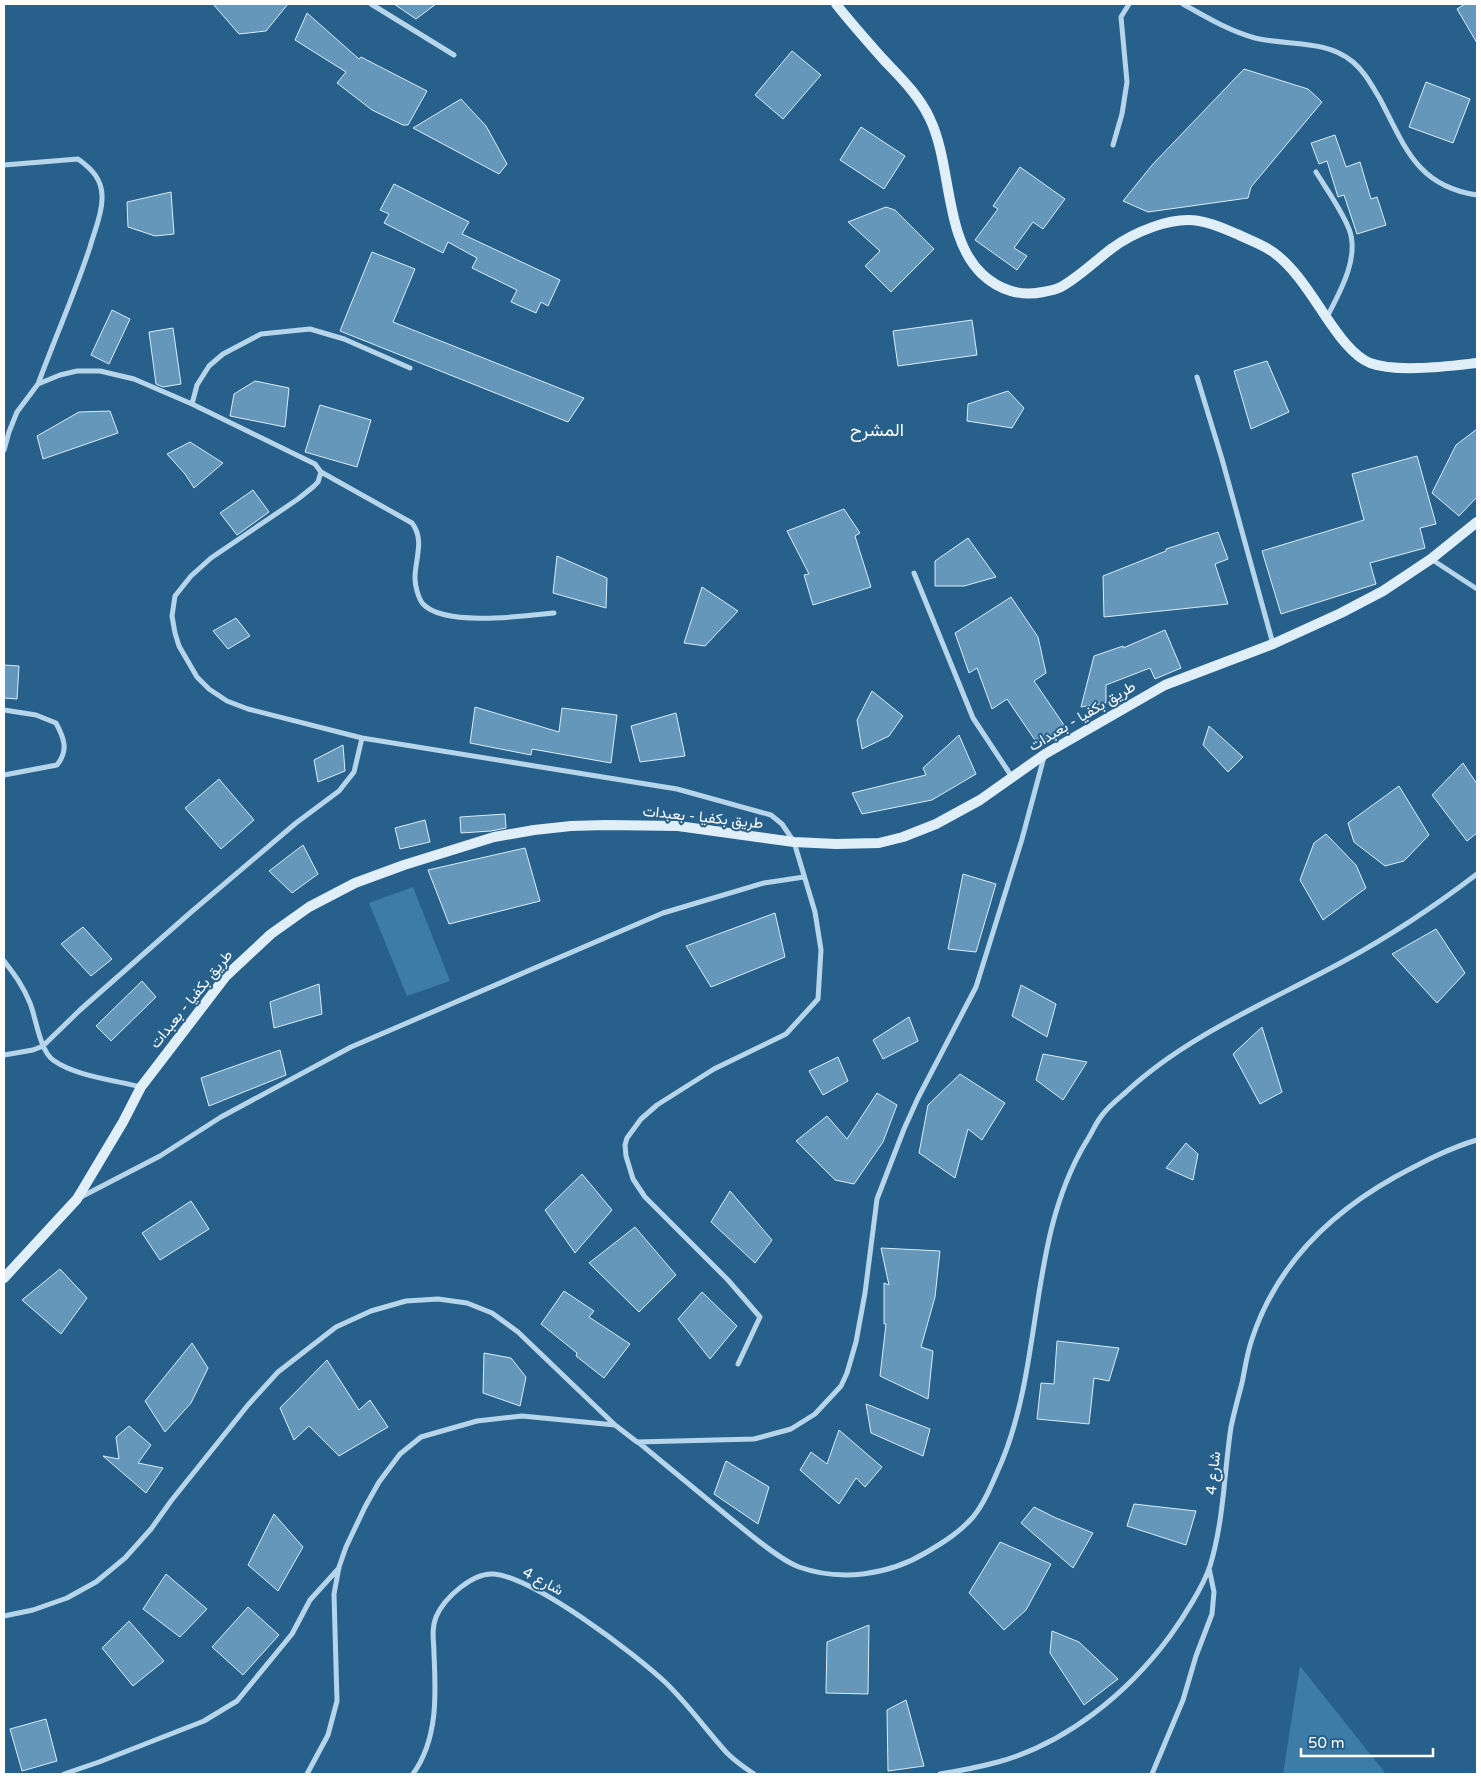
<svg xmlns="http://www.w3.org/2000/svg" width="1481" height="1778" font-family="'Varela Round',Vazirmatn,sans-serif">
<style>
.green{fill:#3c7ca7}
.building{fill:#6497ba;stroke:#daecf7}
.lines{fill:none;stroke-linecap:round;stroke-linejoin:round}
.street{stroke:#b6d5ea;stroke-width:5}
.secondary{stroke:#e0eef8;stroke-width:10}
.labels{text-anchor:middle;stroke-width:4;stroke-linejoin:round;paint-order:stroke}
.street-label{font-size:15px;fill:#fff;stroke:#27618b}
.quarter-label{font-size:18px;fill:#fff;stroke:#27618b}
</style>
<rect width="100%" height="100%" fill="#27618b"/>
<!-- green -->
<path class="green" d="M 413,887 L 450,981 L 407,996 L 369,903 Z
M 1300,1666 L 1386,1774 L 1283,1774 Z"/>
<!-- building -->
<path class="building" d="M 213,4 L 288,4 L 266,31 L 239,34 Z
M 394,4 L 436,4 L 416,19 Z
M 1465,4 L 1477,4 L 1477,43 L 1457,9 Z
M 307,13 L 359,59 L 361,57 L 427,91 L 408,125 L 403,125 L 372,110 L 337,83 L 346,72 L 295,40 Z
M 792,51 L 821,75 L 783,119 L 755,95 Z
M 1244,69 L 1308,89 L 1322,102 L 1251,187 L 1248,198 L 1148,212 L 1123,201 L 1153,164 Z
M 1426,82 L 1470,99 L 1453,143 L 1409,127 Z
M 461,99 L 486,126 L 507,164 L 499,174 L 413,128 Z
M 861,127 L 905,156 L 884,189 L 840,160 Z
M 1335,135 L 1346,167 L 1360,162 L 1371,199 L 1377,197 L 1386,225 L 1357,234 L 1344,195 L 1338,197 L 1327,161 L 1319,164 L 1311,143 Z
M 1020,167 L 1065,199 L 1043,229 L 1033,222 L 1014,248 L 1027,256 L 1017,270 L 975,240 L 998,209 L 993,206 Z
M 394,184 L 469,222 L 462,234 L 560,280 L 548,306 L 541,302 L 536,313 L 511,302 L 517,290 L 472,268 L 477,258 L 448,242 L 443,253 L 384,223 L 389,214 L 380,210 Z
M 171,192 L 174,234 L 155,236 L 128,227 L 127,202 Z
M 886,207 L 895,210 L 934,249 L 891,292 L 865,266 L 880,251 L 848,222 Z
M 372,252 L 415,269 L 393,322 L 584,398 L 568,422 L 340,331 Z
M 112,310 L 130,319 L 109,364 L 91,355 Z
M 972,320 L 977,355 L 898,366 L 893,331 Z
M 173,328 L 181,384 L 163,387 L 156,384 L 149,332 Z
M 1267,361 L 1289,412 L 1251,429 L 1234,371 Z
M 255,381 L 289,388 L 285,427 L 230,416 L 234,394 Z
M 1008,391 L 1024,408 L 1012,428 L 967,421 L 968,404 Z
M 320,405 L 371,420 L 357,467 L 305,452 Z
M 110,411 L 118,433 L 43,459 L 37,436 L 79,412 Z
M 1477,429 L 1477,497 L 1459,516 L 1432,493 L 1456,445 Z
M 190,442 L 223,463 L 194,488 L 185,474 L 167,454 Z
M 1417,456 L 1436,524 L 1420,528 L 1425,548 L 1370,563 L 1376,584 L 1281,614 L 1262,551 L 1364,520 L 1352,474 Z
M 253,490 L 269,512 L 237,535 L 220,513 Z
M 844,509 L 860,533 L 855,536 L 871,587 L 813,605 L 804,575 L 809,574 L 787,531 Z
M 1218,532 L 1228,559 L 1215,564 L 1228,604 L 1104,617 L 1103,576 L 1166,551 L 1166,549 Z
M 968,538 L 996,577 L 964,586 L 935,586 L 935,561 Z
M 557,556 L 607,578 L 606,608 L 553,593 Z
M 702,587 L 738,611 L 705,646 L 684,643 Z
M 1011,597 L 1038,637 L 1046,673 L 1034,681 L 1066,728 L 1039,746 L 1007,699 L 992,709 L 977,668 L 969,673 L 955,633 Z
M 236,618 L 250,636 L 228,649 L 213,631 Z
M 1165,630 L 1181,668 L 1155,679 L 1150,668 L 1106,685 L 1106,703 L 1081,707 L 1094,656 L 1123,646 L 1123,648 Z
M 4,665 L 19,666 L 17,699 L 4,698 Z
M 872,691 L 903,716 L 889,736 L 862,749 L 857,720 Z
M 475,707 L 559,732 L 562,708 L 617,715 L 611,763 L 532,749 L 531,755 L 470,743 Z
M 676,713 L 685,756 L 640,762 L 631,726 Z
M 1209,726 L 1243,757 L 1228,772 L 1203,745 Z
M 959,735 L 976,774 L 932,800 L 862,814 L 852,793 L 926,775 L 923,768 Z
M 343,745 L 345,771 L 318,782 L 314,760 Z
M 1463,763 L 1477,784 L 1477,833 L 1467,841 L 1432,795 Z
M 219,779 L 254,820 L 221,849 L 185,808 Z
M 1399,786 L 1429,835 L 1404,861 L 1385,866 L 1354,842 L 1348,823 Z
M 505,814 L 506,828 L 491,831 L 461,833 L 460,817 Z
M 425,820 L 430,842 L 400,849 L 395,828 Z
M 1326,834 L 1356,865 L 1366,888 L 1323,920 L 1300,880 L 1314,843 Z
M 303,845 L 318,874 L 292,893 L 269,871 Z
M 525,848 L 540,901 L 449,924 L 428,870 Z
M 963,874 L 996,884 L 976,952 L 948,949 Z
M 775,913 L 785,957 L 711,987 L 686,946 Z
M 83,927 L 112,959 L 91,976 L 61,944 Z
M 1436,929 L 1465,973 L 1437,1003 L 1392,954 Z
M 142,981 L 156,997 L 111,1041 L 96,1026 Z
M 319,984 L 322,1014 L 274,1028 L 270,1002 Z
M 1021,985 L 1056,1004 L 1047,1037 L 1012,1016 Z
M 909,1017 L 918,1041 L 883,1059 L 873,1040 Z
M 1262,1027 L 1282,1092 L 1260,1104 L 1233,1054 Z
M 280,1050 L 286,1075 L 209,1106 L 201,1078 Z
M 1043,1054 L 1087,1062 L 1063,1100 L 1036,1080 Z
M 838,1057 L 848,1081 L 823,1095 L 809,1071 Z
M 960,1074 L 1005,1103 L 982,1140 L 968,1129 L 955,1178 L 919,1153 L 928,1105 Z
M 877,1093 L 897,1105 L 883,1142 L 854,1184 L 835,1180 L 796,1141 L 827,1116 L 847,1139 Z
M 1186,1143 L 1198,1154 L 1193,1180 L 1166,1168 Z
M 582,1174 L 612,1210 L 575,1253 L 545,1210 Z
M 730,1191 L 772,1240 L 755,1263 L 711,1222 Z
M 191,1201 L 209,1229 L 160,1260 L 142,1233 Z
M 635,1227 L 676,1275 L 639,1312 L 589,1263 Z
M 881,1248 L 940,1251 L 935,1297 L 921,1347 L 933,1351 L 928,1399 L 880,1376 L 886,1324 L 884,1324 L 884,1283 L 889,1285 Z
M 60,1269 L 87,1298 L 61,1334 L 22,1300 Z
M 564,1291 L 594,1311 L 589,1317 L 630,1344 L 604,1378 L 576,1356 L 577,1353 L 541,1324 Z
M 702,1292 L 737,1326 L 710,1359 L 678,1319 Z
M 1057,1341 L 1119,1348 L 1109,1381 L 1094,1378 L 1089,1424 L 1037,1419 L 1041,1383 L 1054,1384 Z
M 192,1343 L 208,1368 L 191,1403 L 165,1432 L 145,1401 Z
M 484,1353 L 511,1358 L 526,1377 L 520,1406 L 483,1393 Z
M 327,1360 L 359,1410 L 370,1400 L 388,1427 L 339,1456 L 309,1426 L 294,1440 L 280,1408 Z
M 866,1404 L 930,1429 L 923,1456 L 871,1433 Z
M 129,1426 L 151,1445 L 138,1463 L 163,1468 L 146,1493 L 103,1456 L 119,1459 L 116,1437 Z
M 839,1430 L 882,1467 L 865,1487 L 856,1478 L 839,1504 L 800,1470 L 811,1452 L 827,1464 Z
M 726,1461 L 769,1487 L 758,1524 L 714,1494 Z
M 1134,1504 L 1196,1511 L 1186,1545 L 1127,1526 Z
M 1034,1507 L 1056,1518 L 1093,1533 L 1073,1568 L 1021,1523 Z
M 274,1514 L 303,1547 L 278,1591 L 248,1565 Z
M 1000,1542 L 1051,1564 L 1026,1610 L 1004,1630 L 969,1593 Z
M 166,1574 L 207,1609 L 180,1637 L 143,1609 Z
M 248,1607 L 279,1635 L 243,1675 L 212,1647 Z
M 129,1621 L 164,1661 L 133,1686 L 102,1648 Z
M 869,1625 L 868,1694 L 826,1693 L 827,1642 Z
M 1052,1631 L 1079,1642 L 1118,1679 L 1084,1705 L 1050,1653 Z
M 906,1700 L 924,1766 L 888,1771 L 887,1710 Z
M 46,1719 L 57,1761 L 22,1771 L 10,1729 Z"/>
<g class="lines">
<!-- street -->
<path class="street" d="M 371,4 L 454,55
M 1183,4 C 1206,17 1229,31 1255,38 C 1288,46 1326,39 1353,62 C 1365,72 1372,86 1380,99 C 1405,147 1417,186 1477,195
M 1113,145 L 1122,114 L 1127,82 L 1121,17 L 1129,4
M 4,165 L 78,159 C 92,169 103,180 102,199 C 102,215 94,232 90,247 C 75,293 55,338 38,384
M 1316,172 C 1327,190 1341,209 1349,229 C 1360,257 1340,292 1327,317
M 1197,377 L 1222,459 L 1273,644
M 192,404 L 197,385 L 209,366 L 223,354 L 261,334 L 310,329 L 344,339 L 410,368
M 4,450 L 9,432 L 17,412 L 38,384 L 60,375 L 77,371 L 100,371 L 134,379 L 192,404 L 315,464 L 321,472 L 318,482 L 313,487 L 298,499 L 211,558 L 191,576 L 175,596 L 172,616 L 175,633 L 179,646 L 197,677 L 209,689 L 227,701 L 248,709 L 362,738 L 677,789 L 771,815 L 782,824 L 794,842 L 815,912 L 821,950 L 818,999 L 786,1034 L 714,1069 L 657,1105 L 641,1119 L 627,1138 L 625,1145 L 626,1156 L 633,1179 L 645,1197 L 728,1280 L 760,1317 L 738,1364
M 321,472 L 412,523 C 425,540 415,559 415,578 C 415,585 418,598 423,604 C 444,627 525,616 554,613
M 1431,559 L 1477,589
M 914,573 L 973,718 L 1012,777
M 4,710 L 36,715 L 56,723 C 64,738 69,750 57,765 L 4,775
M 4,961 C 15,975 23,986 30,1003 C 36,1018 40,1051 53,1060 C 75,1076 114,1080 141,1087
M 4,1055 L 33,1050 L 43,1046 L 80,1010 L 190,913 L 296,823 L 339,791 L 354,772 L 362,738
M 81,1197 L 160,1156 L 221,1117 L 351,1047 L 663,913 L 764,883 L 804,877
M 638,1442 C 671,1469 703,1496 736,1523 C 752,1536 780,1560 799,1567 C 841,1582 889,1575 927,1552 C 944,1542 960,1532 973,1517 C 986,1501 994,1479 1002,1461 C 1044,1358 1028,1238 1086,1142 C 1092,1133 1096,1122 1103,1114 C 1109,1106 1118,1099 1126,1092 C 1187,1035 1271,1001 1344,961 C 1390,936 1435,906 1477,874
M 4,1616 L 33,1610 L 67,1598 L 96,1582 L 125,1558 L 151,1529 L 171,1501 L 248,1405 L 278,1372 L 336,1327 L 371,1311 L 406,1301 L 438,1299 L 467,1303 L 492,1313 L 518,1332 L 615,1425 L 637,1442 L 754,1439 L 791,1429 L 815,1414 L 841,1386 L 847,1373 L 856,1342 L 865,1293 L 877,1199 L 904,1129 L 918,1098 L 976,987 L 1022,839 L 1044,757
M 64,1774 L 99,1762 L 204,1721 L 237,1701 L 292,1634 L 310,1600 L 339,1568
M 307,1774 L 328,1735 L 337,1701 L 334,1594 L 339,1567 L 346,1547 L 365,1507 L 379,1482 L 400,1454 L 421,1437 L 477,1421 L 522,1416 L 615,1425
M 413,1774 C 438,1739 436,1695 434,1654 C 434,1641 431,1630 436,1617 C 444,1598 473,1572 494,1574 C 535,1578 634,1653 665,1682 C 688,1704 706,1730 727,1753 C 735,1761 745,1768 754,1774
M 940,1774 C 959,1771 979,1767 998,1762 C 1067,1743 1128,1693 1170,1636 C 1183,1618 1203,1587 1210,1566 C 1224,1520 1224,1473 1231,1427 C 1234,1413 1238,1398 1242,1383 C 1245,1369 1247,1353 1252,1339 C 1276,1266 1329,1214 1395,1177 C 1421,1163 1449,1148 1477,1140
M 1152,1774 L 1183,1700 L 1196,1656 L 1212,1614 L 1214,1592 L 1209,1568"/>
<!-- secondary -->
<path class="secondary" d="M 836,4 C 851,23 867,41 883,59 C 900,77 919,95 930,119 C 952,165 944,238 982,274 C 999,290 1021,297 1043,292 C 1049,291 1055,290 1061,287 C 1079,277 1094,262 1111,249 C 1132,233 1171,216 1199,221 C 1212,223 1225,229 1237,234 C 1249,240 1262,244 1273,252 C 1294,267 1310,293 1324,314 C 1335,330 1351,355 1370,363 C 1397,373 1449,366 1477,363
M 4,1278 L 77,1199 L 123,1122 L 141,1087 L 226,976 L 271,934 L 309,907 L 355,883 L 404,865 L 494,837 L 534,830 L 571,826 L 606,825 L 678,826 L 794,842 L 836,844 L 879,843 L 903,837 L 936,824 L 980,800 L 1045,754 L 1165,685 L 1273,644 L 1341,613 L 1383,591 L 1431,559 L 1477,522"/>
</g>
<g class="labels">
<!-- street labels -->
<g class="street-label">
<text transform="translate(1082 716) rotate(-31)" y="5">طريق بكفيا - بعبدات</text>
<text transform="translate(703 817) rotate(6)" y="5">طريق بكفيا - بعبدات</text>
<text transform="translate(191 999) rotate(-51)" y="5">طريق بكفيا - بعبدات</text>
<text transform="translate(1213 1473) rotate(-84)" y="5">شارع 4</text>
<text transform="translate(543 1581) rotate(28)" y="5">شارع 4</text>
</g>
<!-- quarter labels -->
<g class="quarter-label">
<text x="877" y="436">المشرح</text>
</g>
</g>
<!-- border -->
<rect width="1481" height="1778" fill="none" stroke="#ffffff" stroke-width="10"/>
<!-- scale -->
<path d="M1301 1748v8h132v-8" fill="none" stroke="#ffffff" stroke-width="2.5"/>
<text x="1308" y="1748" font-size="15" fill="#ffffff" stroke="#27618b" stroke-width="4" paint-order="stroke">50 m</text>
</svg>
